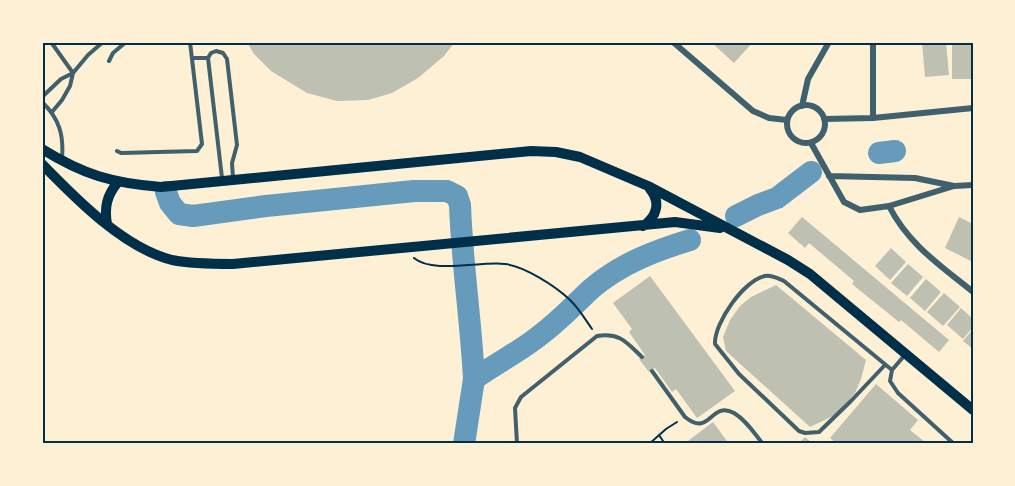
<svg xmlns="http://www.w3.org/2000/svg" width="1015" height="486" font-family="Bitter,serif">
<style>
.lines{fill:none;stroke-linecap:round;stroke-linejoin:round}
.river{stroke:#669bbc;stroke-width:22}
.building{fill:#bec0b2}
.path{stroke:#003049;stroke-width:2}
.service{stroke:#3f606c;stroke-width:4}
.minor{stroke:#3f606c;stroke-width:6}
.secondary{stroke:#003049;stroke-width:10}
.neatline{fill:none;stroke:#003049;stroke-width:2}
</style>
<rect width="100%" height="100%" fill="#fdf0d5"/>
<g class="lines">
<!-- river -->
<path class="river" d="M 879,153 L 895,151
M 166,192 L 170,203 L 179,214 L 193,216 L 266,206 L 414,191 L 447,191 L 457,196 L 460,205 C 462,263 471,321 474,379
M 736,216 L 758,205 L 777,198 L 811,172
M 464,444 L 474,379 C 495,364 519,352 539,336 C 558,322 574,305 591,289 C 620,264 654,251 690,240"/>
</g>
<!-- building -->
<path class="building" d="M 247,42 L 455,42 L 444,56 L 418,78 L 392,93 L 368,100 L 337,101 L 307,93 L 271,71 L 254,54 Z
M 711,42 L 753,42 L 734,63 Z
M 922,42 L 946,42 L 949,75 L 925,77 Z
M 952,42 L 973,42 L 973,79 L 952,79 Z
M 802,217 L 949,340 L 939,352 L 901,320 L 899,322 L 852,284 L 854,281 L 809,243 L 805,248 L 788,233 Z
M 959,217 L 973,224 L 973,262 L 945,248 Z
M 891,248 L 906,262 L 890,280 L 875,266 Z
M 908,264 L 923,277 L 907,296 L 891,283 Z
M 650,276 L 735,391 L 697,418 L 676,389 L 672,392 L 655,368 L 649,372 L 639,359 L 645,355 L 629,332 L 632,329 L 613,303 Z
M 926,279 L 941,292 L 925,311 L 910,298 Z
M 776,285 L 866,360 L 861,379 L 855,393 L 845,405 L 835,415 L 810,427 L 726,351 L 723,337 L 730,320 L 740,306 L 751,297 Z
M 944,293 L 960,307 L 943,326 L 927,312 Z
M 961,308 L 973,319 L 973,327 L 963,339 L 947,325 Z
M 973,329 L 973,349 L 963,341 Z
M 876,384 L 918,420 L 910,430 L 925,442 L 924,444 L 837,444 L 830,438 Z
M 713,422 L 729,444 L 684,444 Z
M 805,437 L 813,444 L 798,444 Z"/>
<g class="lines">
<!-- path -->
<path class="path" d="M 414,258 C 433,274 480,261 505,264 C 524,266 555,286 569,299 C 578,307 585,319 592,329
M 659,435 L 665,444
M 649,444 L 666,429 L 677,422"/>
<!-- service -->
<path class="service" d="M 193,58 L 208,58 L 211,53 L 216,51 L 223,53 L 227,59 L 237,145 L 232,163 L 233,178
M 208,58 L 222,178
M 109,61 L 113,53 L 126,42
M 42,97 L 61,79 L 73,73 L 51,42
M 42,102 C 59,118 64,135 62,158
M 52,112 L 62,100 L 70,86 L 73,73 L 88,55 L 103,42
M 117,151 L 121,153 L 197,151 L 202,144 L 190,42
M 904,356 L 892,370 L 890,381 L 898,393 L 954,444
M 885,365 L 851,401 L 819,432 L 805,433 L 799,431 L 739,374 L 715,344 C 714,323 744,280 765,276 C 772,275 777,278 784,281 L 892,370
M 652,371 L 685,417 C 711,438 710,400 734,413 C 746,420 754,433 763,444
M 517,444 L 515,408 L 521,397 L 597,336 C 620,332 627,343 642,357"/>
<!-- minor -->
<path class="minor" d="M 673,42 L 753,111 L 769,118 L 787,120
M 873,42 L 873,118
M787 124a19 19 0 1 1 38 0a19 19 0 1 1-38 0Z
M 802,106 L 808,79 L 829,42
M 824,119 L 873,118 L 973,108
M 811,143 L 844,202 L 860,210 L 889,206 L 954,186 L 973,185
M 829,176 L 915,178 L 954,186
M 889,206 C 908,244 941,266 973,292"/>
<!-- secondary -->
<path class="secondary" d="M 42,149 C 84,175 112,183 161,187 L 531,151 L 556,152 L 580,157 L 648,186 L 788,260 L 810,274 L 973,410
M 42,164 C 76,199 124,248 172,260 C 192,264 213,264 233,264 L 675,222 L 720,228
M 107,224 C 104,207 107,195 118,182
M 643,226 C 657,217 661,202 650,189"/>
</g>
<!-- border -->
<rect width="1015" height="486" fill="none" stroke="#fdf0d5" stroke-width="87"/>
<rect x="44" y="44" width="928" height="398" class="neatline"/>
</svg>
